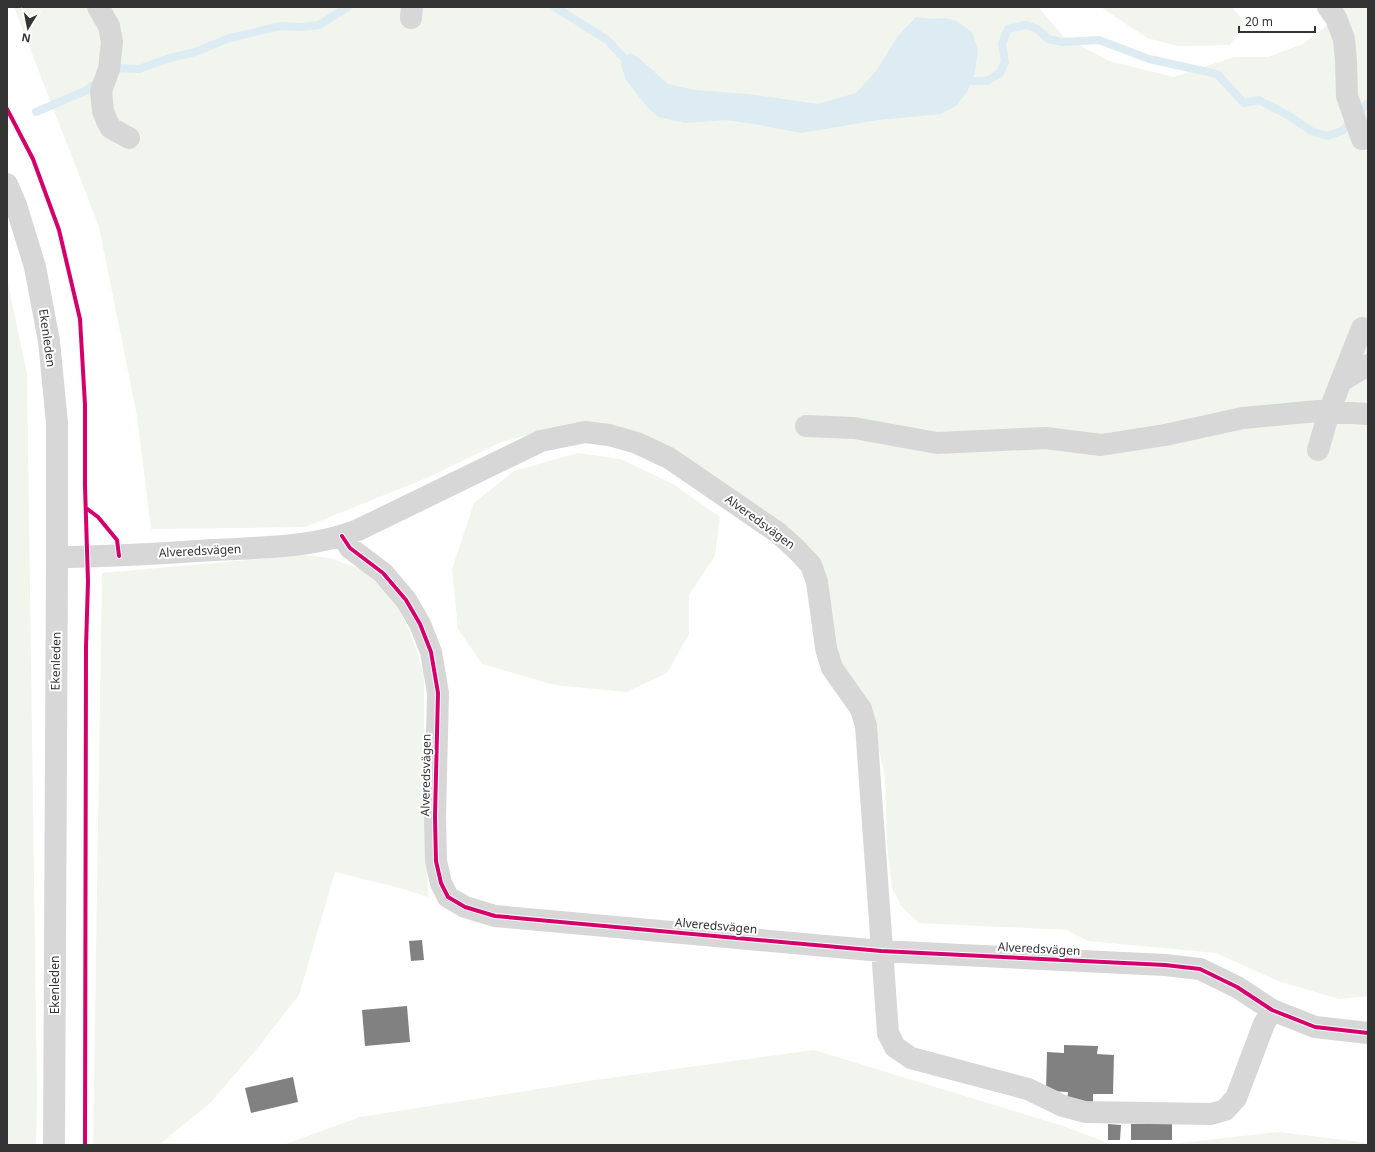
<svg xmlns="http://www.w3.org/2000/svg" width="1375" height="1152" font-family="'Noto Sans',sans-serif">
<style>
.green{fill:#f1f5ed}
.water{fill:#ddebf3}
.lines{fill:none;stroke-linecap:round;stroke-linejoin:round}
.stream{stroke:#ddebf3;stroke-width:8}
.building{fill:#818181}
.minor{stroke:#d7d7d7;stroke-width:22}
.cycleway-casing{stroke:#fff;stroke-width:6}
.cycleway{stroke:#d6006c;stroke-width:4}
.labels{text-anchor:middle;stroke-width:4;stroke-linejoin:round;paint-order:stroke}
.street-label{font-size:12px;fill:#333;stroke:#fff}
</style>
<rect width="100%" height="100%" fill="#fff"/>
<!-- green -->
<path class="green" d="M 14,7 L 1038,7 L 1063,36 L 1109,61 L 1174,77 L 1234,57 L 1268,57 L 1303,44 L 1334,20 L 1327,7 L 1368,7 L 1368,996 L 1339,999 L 1278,981 L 1216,953 L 1088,941 L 1066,930 L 919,923 L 902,907 L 892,888 L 887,844 L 885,777 L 870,709 L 835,658 L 827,583 L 697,466 L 549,430 L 501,442 L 429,477 L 305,527 L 151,529 L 137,416 L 99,227 Z
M 1101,7 L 1232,7 L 1245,23 L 1230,45 L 1178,46 L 1147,38 Z
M 7,279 L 27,374 L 37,1095 L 36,1145 L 7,1145 Z
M 578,453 L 620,459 L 673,484 L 720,517 L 715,556 L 689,595 L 689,634 L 667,673 L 626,692 L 555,685 L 482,664 L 458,629 L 452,569 L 474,503 L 514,471 Z
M 305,555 L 330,558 L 362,570 L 392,596 L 411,634 L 424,674 L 424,770 L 428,897 L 400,888 L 335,872 L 299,995 L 256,1050 L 210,1103 L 161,1143 L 275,1145 L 93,1145 L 102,573 Z
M 814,1050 L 1063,1126 L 1113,1145 L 283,1145 L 360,1117 L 595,1080 Z
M 1279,1132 L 1368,1143 L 1368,1145 L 1162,1145 Z"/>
<!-- water -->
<path class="water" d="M 916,17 L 932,19 L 946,18 L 957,21 L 972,32 L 978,50 L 975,72 L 967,92 L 956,106 L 941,114 L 878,120 L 801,133 L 760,125 L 726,120 L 685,123 L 658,117 L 647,107 L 626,80 L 621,65 L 623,57 L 631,53 L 640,59 L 668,84 L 695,90 L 748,94 L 818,104 L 856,93 L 877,70 L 897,37 Z"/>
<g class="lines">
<!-- stream -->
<path class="stream" d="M 555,7 L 607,40 L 623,57
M 111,73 L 119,68 L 139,69 L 170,58 L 195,52 L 230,38 L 280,26 L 301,27 L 319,25 L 348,7
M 971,81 L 987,81 L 1000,73 L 1005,62 L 1002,44 L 1008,29 L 1026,25 L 1037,29 L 1048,39 L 1062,42 L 1099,40 L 1149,59 L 1217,74 L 1244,103 L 1259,100 L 1291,117 L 1311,131 L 1327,136 L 1342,131 L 1368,103
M 36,112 L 85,91 L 99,81"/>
</g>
<!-- building -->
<path class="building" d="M 422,940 L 424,960 L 411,961 L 409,941 Z
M 407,1006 L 410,1042 L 365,1046 L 362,1010 Z
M 1064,1045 L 1098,1046 L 1097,1054 L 1114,1055 L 1113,1094 L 1093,1094 L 1093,1102 L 1067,1101 L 1068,1092 L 1046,1091 L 1047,1052 L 1064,1053 Z
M 293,1077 L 298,1102 L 251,1113 L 245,1088 Z
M 1108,1124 L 1121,1125 L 1120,1140 L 1108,1140 Z
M 1131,1124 L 1172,1124 L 1172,1140 L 1131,1140 Z"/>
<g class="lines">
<!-- minor -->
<path class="minor" d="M 98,7 L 109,26 L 112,42 L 109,69 L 101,91 L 103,111 L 107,121 L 111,128 L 129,138
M 1328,7 L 1336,18 L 1344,39 L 1346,61 L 1347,96 L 1362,139
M 411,18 L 412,7
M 7,184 L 16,205 L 35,267 L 49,341 L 57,423 L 57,557 L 54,1145
M 1341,381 L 1362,328
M 806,426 L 854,428 L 937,443 L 1046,438 L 1101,445 L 1165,435 L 1243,418 L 1318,411 L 1368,414
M 1318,450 L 1329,412 L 1341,381 L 1368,365
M 342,536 L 350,548 L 383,573 L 406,600 L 420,624 L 431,652 L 438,693 L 435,817 L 436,861 L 441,883 L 448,897 L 465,907 L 495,916 L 881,951 L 1165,965 L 1200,969 L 1237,987 L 1272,1010 L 1315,1027 L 1368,1033
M 57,557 C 110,557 162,553 215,550 C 264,547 312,548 358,530 L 541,441 L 585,432 L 609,435 L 637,443 L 669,458 L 777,532 L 796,549 L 811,565 L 817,582 L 826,648 L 832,668 L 861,709 L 866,726 L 888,1033 L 895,1047 L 911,1058 L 1028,1089 L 1063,1106 L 1085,1112 L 1211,1114 L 1225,1110 L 1236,1098 L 1264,1024 L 1272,1010"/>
<defs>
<path id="cycleway" d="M 7,109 L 33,159 L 59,230 L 80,319 L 85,405 L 85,486 L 88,581 L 86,647 L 85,1145
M 86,508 L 98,517 L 117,540 L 119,556
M 342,536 L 350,548 L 383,573 L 406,600 L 420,624 L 431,652 L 438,693 L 435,817 L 436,861 L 441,883 L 448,897 L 465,907 L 495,916 L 881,951 L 1165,965 L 1200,969 L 1237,987 L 1272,1010 L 1315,1027 L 1368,1033"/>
</defs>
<!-- cycleway casing -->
<use href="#cycleway" class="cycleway-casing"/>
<!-- cycleway -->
<use href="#cycleway" class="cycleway"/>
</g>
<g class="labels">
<!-- street labels -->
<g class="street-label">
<text transform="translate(47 338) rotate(82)" y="4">Ekenleden</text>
<text transform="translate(760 522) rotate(36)" y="4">Alveredsvägen</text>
<text transform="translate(200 551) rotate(-3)" y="4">Alveredsvägen</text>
<text transform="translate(56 661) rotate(-89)" y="4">Ekenleden</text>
<text transform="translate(426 775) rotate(-89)" y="4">Alveredsvägen</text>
<text transform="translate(716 926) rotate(5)" y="4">Alveredsvägen</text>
<text transform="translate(1039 949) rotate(3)" y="4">Alveredsvägen</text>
<text transform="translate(55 985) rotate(-90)" y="4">Ekenleden</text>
</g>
</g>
<!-- border -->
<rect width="1375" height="1152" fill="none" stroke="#333333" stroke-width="16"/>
<!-- north arrow -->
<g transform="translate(28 28) rotate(190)" stroke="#ffffff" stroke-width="3" paint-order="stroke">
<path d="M0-3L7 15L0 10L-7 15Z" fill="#333333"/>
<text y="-6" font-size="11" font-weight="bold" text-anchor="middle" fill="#333333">N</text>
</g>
<!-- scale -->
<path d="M1239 26v6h76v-6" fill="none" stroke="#333333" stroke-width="2"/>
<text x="1245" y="26" font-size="12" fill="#333333" stroke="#ffffff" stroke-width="3" paint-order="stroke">20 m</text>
</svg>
